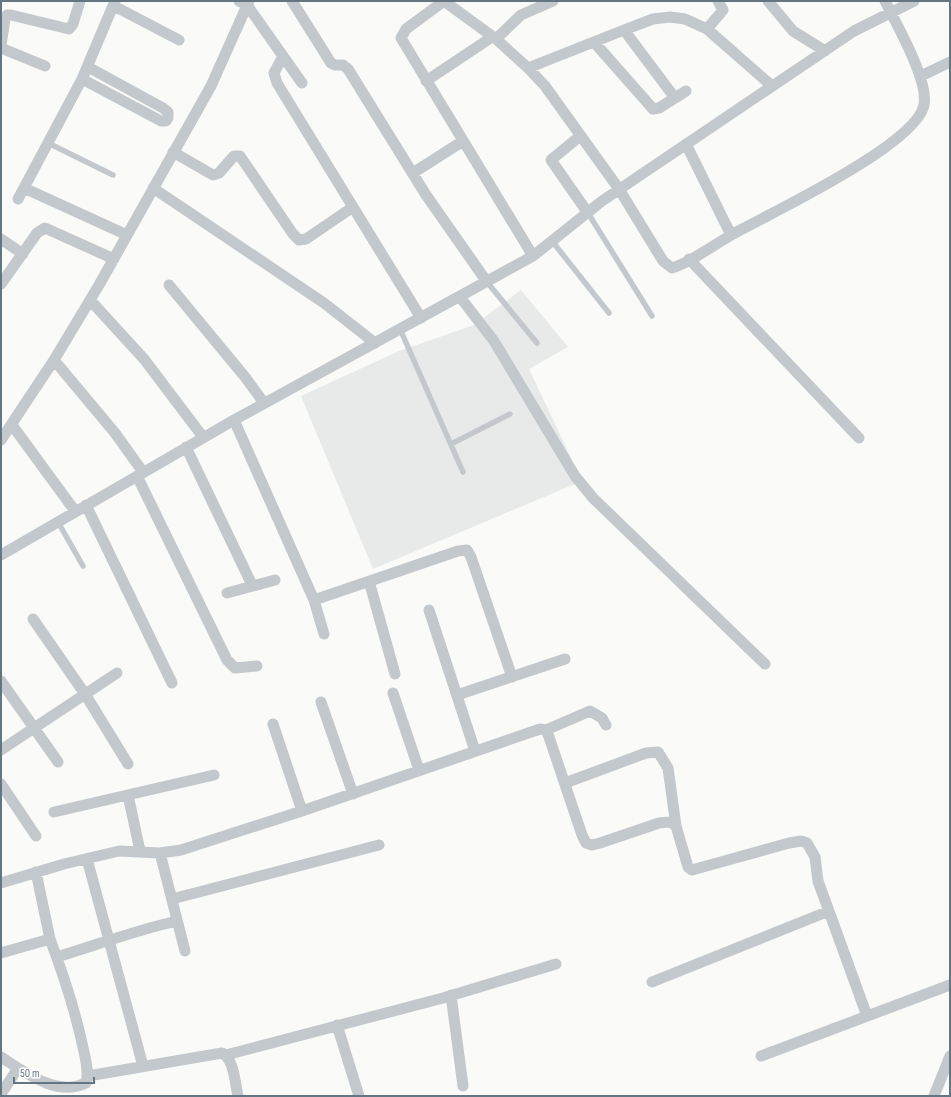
<svg xmlns="http://www.w3.org/2000/svg" width="951" height="1097" font-family="'Sofia Sans Condensed',sans-serif">
<style>
.built{fill:#e8e9e9}
.lines{fill:none;stroke-linecap:round;stroke-linejoin:round}
.lane{stroke:#c3c8cc;stroke-width:5.5}
.street{stroke:#c3c8cc;stroke-width:11}
</style>
<rect width="100%" height="100%" fill="#fafaf8"/>
<!-- built -->
<path class="built" d="M 521,290 L 568,347 L 529,369 L 582,481 L 373,569 L 301,396 L 399,351 L 474,325 Z"/>
<g class="lines">
<!-- lane -->
<path class="lane" d="M 48,143 L 113,175
M 588,213 L 652,316
M 552,241 L 609,313
M 487,282 L 537,343
M 400,329 L 463,472
M 451,444 L 510,414
M 58,522 L 83,566"/>
<!-- street -->
<path class="street" d="M 239,1 L 247,5 L 302,83
M 292,1 L 331,63 L 335,65 L 343,65 L 348,69 L 426,195 L 487,282
M 444,1 L 496,39 L 528,68 L 545,86 L 619,189 L 663,261 L 672,268 C 690,263 715,244 733,234 C 771,213 916,145 924,105 C 929,80 896,24 885,1
M 444,1 L 406,29 L 401,38 L 533,256
M 768,1 L 793,31 L 825,51
M 114,6 L 179,40
M 707,29 L 723,10 L 718,1
M 624,30 L 675,98
M 496,39 L 521,15 L 553,1
M 594,42 L 653,109 L 659,108 L 686,91
M 1,45 L 5,19 L 7,15 L 11,15 L 69,29 L 73,24 L 80,1
M 1,48 L 45,66
M 283,56 L 274,73 L 277,83 L 421,318
M 528,68 L 624,30 L 653,19 L 670,17 L 685,19 L 707,29 L 772,86
M 921,76 L 950,62
M 82,79 L 161,121 L 166,121 L 168,118 L 168,112 L 163,108 L 88,67
M 426,81 L 492,37
M 580,136 L 551,160 L 588,213
M 686,144 L 731,235
M 173,152 L 213,175 L 219,173 L 234,156 L 240,156 L 293,234 L 299,240 L 306,239 L 353,207
M 413,173 L 463,141
M 24,188 L 127,235
M 153,188 L 324,303 L 375,343
M 18,199 L 82,79 L 115,1
M 1,239 L 23,254
M 689,259 L 859,438
M 1,284 L 37,233 L 45,228 L 114,259
M 169,285 L 245,377 L 264,403
M 460,297 L 494,341 L 575,476 L 593,498 L 765,664
M 90,300 L 144,359 L 203,437
M 54,360 L 115,433 L 143,472
M 234,420 L 314,600 L 324,634
M 12,425 L 75,511
M 1,440 L 54,360 L 99,285 L 211,86 L 249,1
M 186,447 L 252,585
M 137,476 L 227,660 L 235,668 L 257,666
M 86,505 L 172,683
M 1,555 L 234,420 L 533,256 L 602,201 L 854,31 L 914,1
M 369,581 L 395,674
M 227,593 L 275,580
M 314,600 L 458,551 L 467,550 L 471,557 L 512,677
M 429,610 L 475,751
M 33,619 L 85,694 L 128,764
M 1,681 L 58,762
M 393,693 L 419,770
M 457,695 L 565,659
M 321,702 L 353,794
M 273,724 L 302,811
M 546,730 L 590,711 L 602,718 L 606,725
M 1,750 L 117,673
M 565,783 L 646,753 L 658,752 L 668,768 L 676,826
M 1,784 L 36,836
M 128,795 L 140,851
M 54,812 L 214,775
M 160,853 L 185,951
M 87,859 L 143,1066
M 36,872 L 50,939
M 1,883 L 64,864 L 119,851 L 160,853 L 181,850 L 302,811 L 540,729 L 546,730 L 549,737 L 582,835 L 586,843 L 592,845 L 600,843 L 659,823 L 670,822 L 676,826 L 688,867 L 692,870 L 789,843 L 801,841 L 807,843 L 815,857 L 818,881 L 867,1016
M 172,899 L 379,845
M 1,953 L 50,939 C 64,976 76,1013 84,1052 C 86,1062 89,1072 86,1083 C 57,1097 26,1073 1,1057
M 57,957 C 97,945 136,930 177,921
M 652,982 L 829,911
M 451,995 L 463,1086
M 337,1025 L 359,1096
M 226,1055 L 443,998 L 556,964
M 761,1056 L 950,985
M 88,1076 L 222,1053 C 234,1059 235,1083 238,1096
M 1,1094 L 18,1068
M 934,1096 L 950,1056"/>
</g>
<!-- border -->
<rect width="951" height="1097" fill="none" stroke="#657683" stroke-width="4"/>
<!-- scale -->
<path d="M14 1077v6h80v-6" fill="none" stroke="#657683" stroke-width="2"/>
<text x="20" y="1077" font-size="12" fill="#657683" stroke="#ffffff" stroke-width="3" paint-order="stroke">50 m</text>
</svg>
